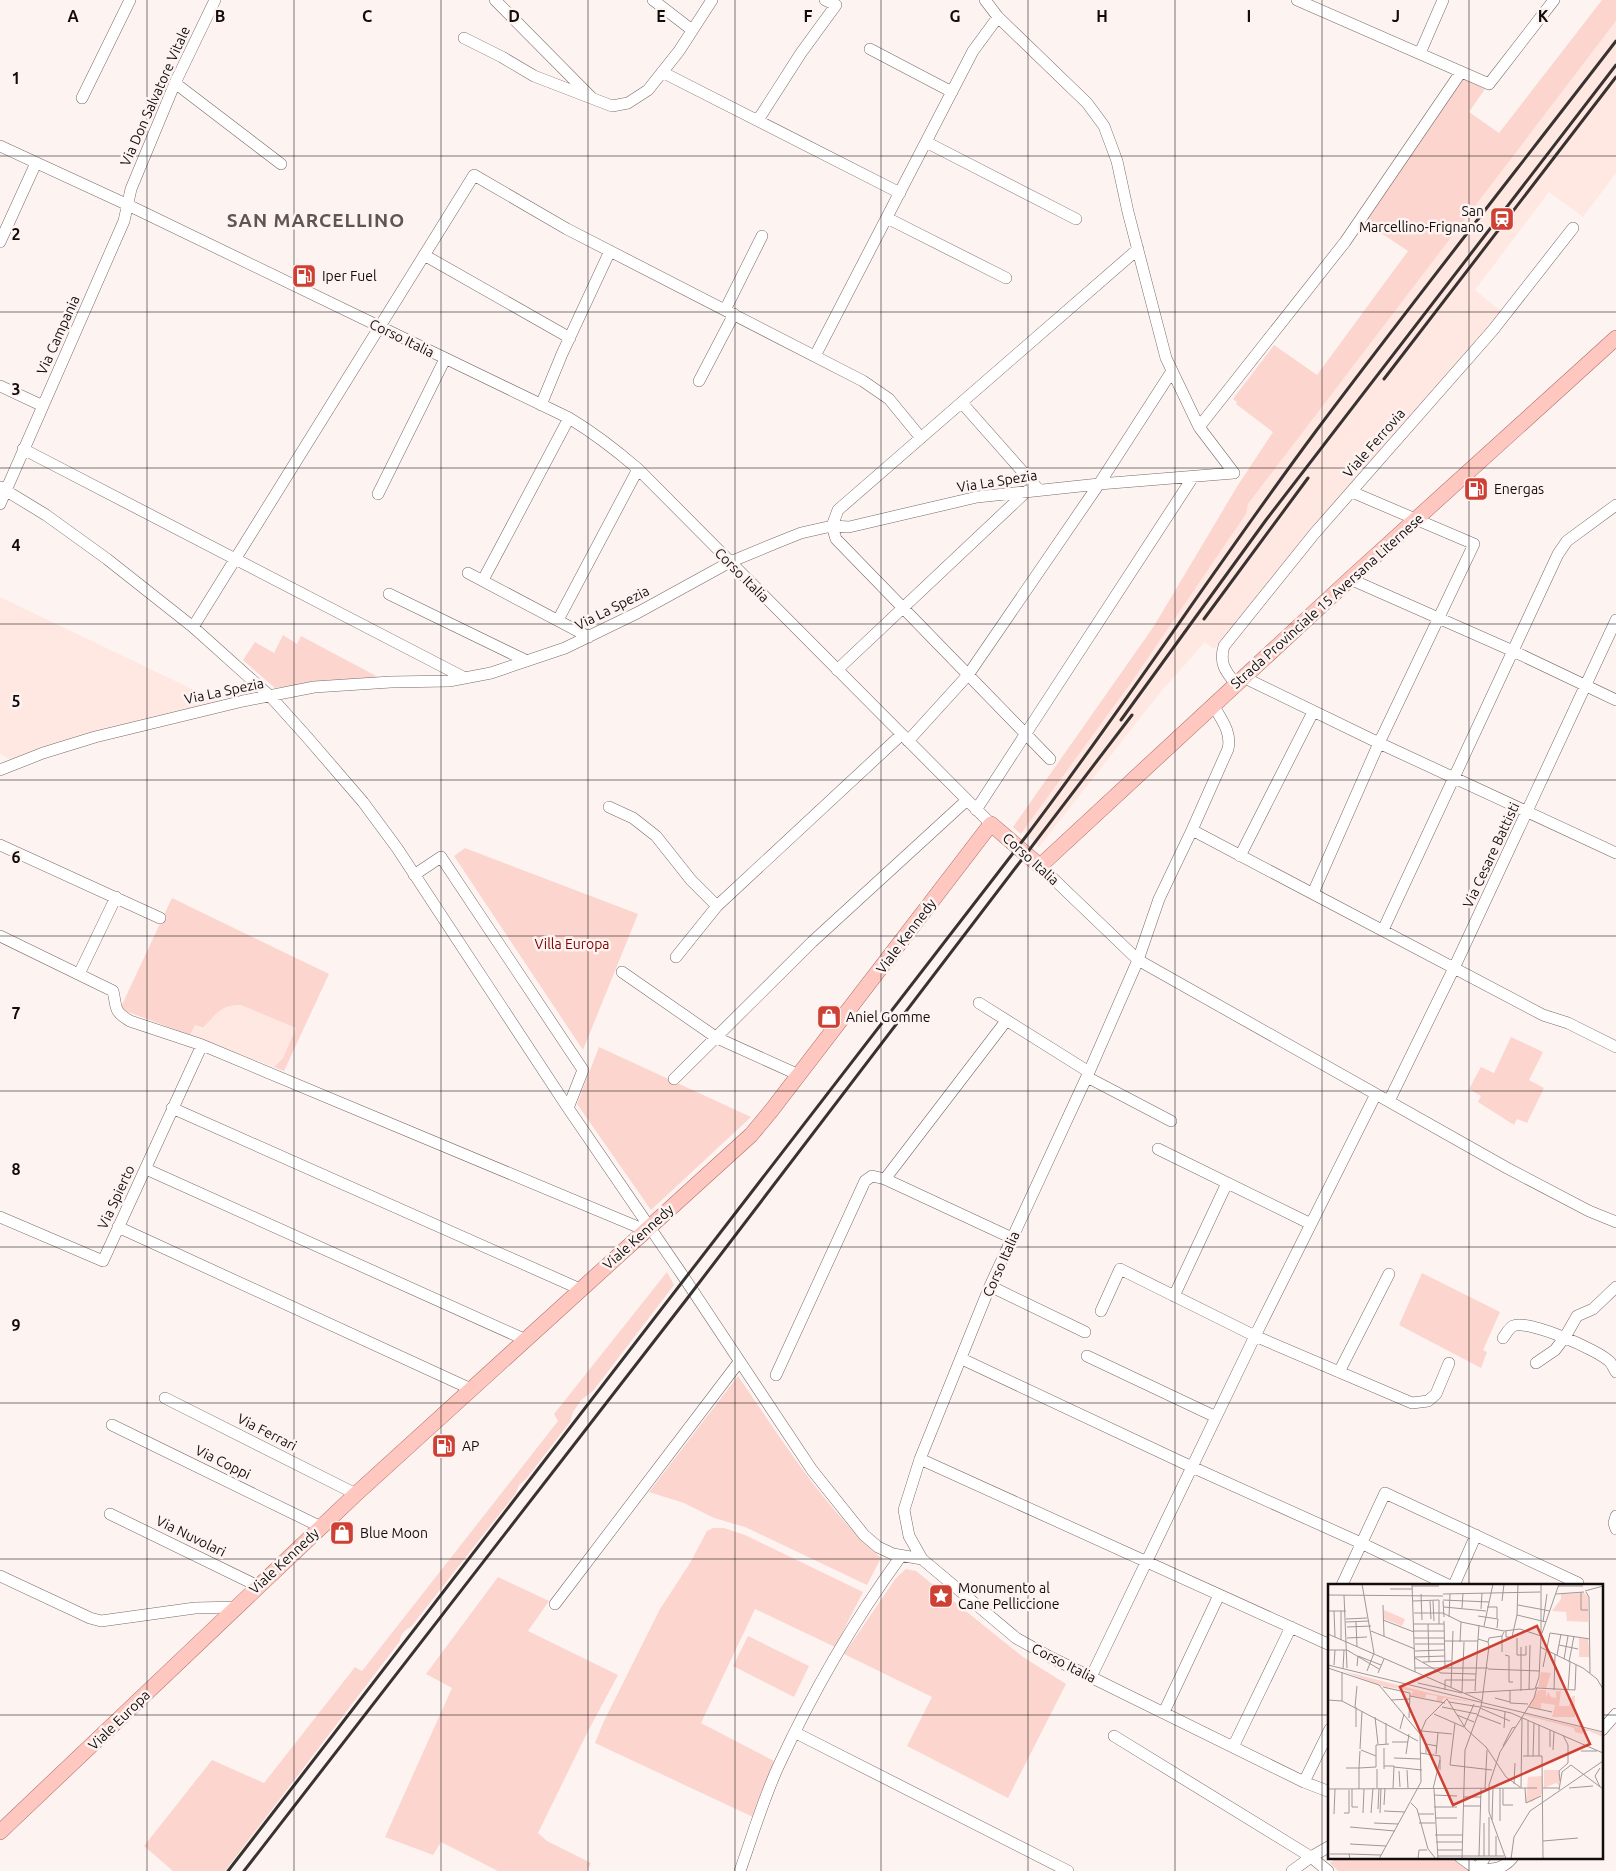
<svg xmlns="http://www.w3.org/2000/svg" width="1616" height="1871" font-family="Ubuntu,sans-serif">
<style>
.built{fill:#ffe7e2}
.green{fill:#fcd5ce}
.lines{fill:none;stroke-linecap:round;stroke-linejoin:round}
.minor-casing{stroke:#786a68;stroke-width:12}
.major-casing{stroke:#ab6d64;stroke-width:16}
.minor{stroke:#fff;stroke-width:11}
.major{stroke:#fec7bf;stroke-width:15}
.rail{stroke:#383231;stroke-width:3}
.grid{fill:none;stroke:#120d0c;stroke-width:1;stroke-opacity:0.55}
.labels{text-anchor:middle;stroke-width:5;stroke-linejoin:round;paint-order:stroke}
.street-label{font-size:14px;fill:#120d0c;stroke:#fdf4f2}
.poi-label{font-size:14px;fill:#120d0c;stroke:#fdf4f2;text-anchor:start}
.park-label{font-size:14px;fill:#820001;stroke:#fdf4f2}
.district-label{font-size:19px;font-weight:bold;letter-spacing:1px;fill:#615451;stroke:#fdf4f2}
.inset-road{fill:none;stroke:#9f9896;stroke-width:1}
.view{fill:#cd4033;fill-opacity:0.15;stroke:#cd4033;stroke-width:2.5}
.inset-edge{fill:none;stroke:#120d0c;stroke-width:2.5}
.grid-label{font-size:16px;text-anchor:middle;font-weight:bold;fill:#120d0c;stroke:#fdf4f2;stroke-width:5;stroke-linejoin:round;paint-order:stroke}
</style>
<rect width="100%" height="100%" fill="#fdf4f2"/>
<!-- built -->
<path class="built" d="M 1616,21 L 1616,173 L 1583,217 L 1549,192 L 1475,290 L 1501,311 L 1310,534 L 1214,649 L 1205,642 L 1159,694 L 1039,847 L 1023,832 L 1133,680 L 1246,514 L 1248,504 Z
M 0,597 L 219,702 L 13,761 L 0,754 Z
M 233,1004 L 241,1005 L 296,1028 L 283,1058 L 274,1067 L 190,1035 L 195,1025 L 202,1029 L 205,1027 L 211,1017 L 220,1009 Z"/>
<!-- green -->
<path class="green" d="M 1602,0 L 1616,0 L 1616,21 L 1248,504 L 1246,514 L 1133,680 L 1021,834 L 1013,827 L 1154,626 L 1238,485 L 1273,432 L 1236,404 L 1237,402 L 1233,399 L 1274,345 L 1317,375 L 1408,251 L 1363,221 L 1461,78 L 1485,89 L 1469,112 L 1499,133 Z
M 283,635 L 297,644 L 301,636 L 378,677 L 275,688 L 243,660 L 255,642 L 274,653 Z
M 465,848 L 638,914 L 583,1050 L 454,856 Z
M 172,898 L 329,974 L 284,1071 L 274,1067 L 283,1058 L 296,1028 L 241,1005 C 221,1004 215,1015 203,1028 L 195,1025 L 190,1035 L 120,1009 Z
M 1511,1037 L 1543,1052 L 1529,1080 L 1544,1088 L 1527,1123 L 1517,1119 L 1514,1125 L 1478,1102 L 1481,1096 L 1469,1089 L 1481,1067 L 1494,1073 Z
M 599,1047 L 751,1117 L 651,1210 L 577,1104 Z
M 667,1272 L 674,1285 L 593,1391 L 581,1400 L 573,1412 L 570,1422 L 526,1479 L 519,1485 L 516,1493 L 411,1627 C 406,1629 400,1634 400,1641 L 225,1871 L 173,1871 L 144,1846 L 212,1760 L 264,1783 L 355,1667 L 362,1671 L 558,1421 L 554,1414 Z
M 1422,1273 L 1500,1312 L 1483,1350 L 1487,1352 L 1481,1368 L 1399,1325 Z
M 738,1376 C 782,1440 823,1507 881,1558 L 867,1585 L 745,1527 L 714,1518 L 684,1503 L 649,1492 Z
M 713,1528 L 724,1528 L 745,1535 L 863,1592 L 835,1647 L 755,1609 L 701,1723 L 774,1761 L 753,1817 L 595,1743 L 603,1723 L 660,1609 L 690,1563 L 707,1531 Z
M 906,1569 L 916,1571 L 1023,1657 L 1066,1684 L 1008,1798 L 907,1746 L 932,1697 L 844,1654 L 896,1578 Z
M 498,1577 L 549,1601 L 528,1631 L 618,1675 L 587,1733 L 538,1833 L 547,1841 L 591,1863 L 587,1871 L 498,1871 L 441,1842 L 433,1855 L 385,1837 L 452,1688 L 426,1674 Z
M 748,1636 L 809,1666 L 794,1697 L 733,1666 Z
M 1339,1857 L 1451,1857 L 1474,1871 L 1338,1871 L 1330,1863 Z"/>
<g class="lines">
<defs>
<path id="minor" d="M 495,0 L 591,97
M 653,0 L 692,30
M 985,0 L 998,17 L 1087,103 L 1104,126 L 1117,161 L 1128,212 L 1166,358 L 1199,427 L 1234,473
M 1297,0 L 1489,84 L 1554,0
M 464,38 L 502,57 L 534,76 L 612,106 L 628,103 L 648,90 L 679,51 L 712,0
M 870,49 L 952,92
M 1420,53 L 1443,0
M 662,72 L 900,193
M 175,83 L 281,164
M 82,98 L 130,0
M 758,120 L 801,53 L 836,5 L 825,0
M 926,142 L 1076,219
M 0,146 L 128,205 L 569,418 C 594,433 616,450 638,469 L 991,824
M 887,218 L 1006,278
M 0,242 L 36,163
M 424,255 L 570,338
M 725,310 L 762,236
M 815,356 L 973,51 L 998,17
M 699,381 L 734,314
M 0,386 L 43,406
M 962,403 L 1038,489
M 541,405 L 562,354 L 610,251
M 1199,427 L 1345,242 L 1461,72
M 23,449 L 465,678
M 0,487 L 46,515 L 107,559 L 193,627 L 271,697 L 307,737 L 363,802 L 397,848 L 568,1108 L 681,1273 L 812,1470 L 864,1535 L 878,1547 L 893,1554 L 922,1559
M 378,494 L 445,359
M 0,504 L 124,221 L 131,189 L 175,83 L 215,0
M 468,573 L 589,637
M 1350,579 L 1513,651 L 1616,700
M 483,580 L 569,418
M 389,594 L 527,661
M 558,620 L 638,469
M 193,627 L 474,175 L 567,229 L 863,381 L 889,399 L 921,438
M 837,670 L 1027,491
M 1243,677 L 1379,743 L 1616,853
M 1236,684 C 1225,671 1219,663 1224,646 L 1314,534 L 1493,330 L 1573,228
M 1213,705 C 1221,719 1232,732 1228,749 L 1192,830 L 1159,899 L 1138,960 L 1089,1072 L 990,1286 L 920,1459 L 904,1510 L 909,1536 L 922,1559 L 1016,1638 L 1050,1657 L 1304,1782 L 1330,1792
M 908,741 L 968,675 L 1099,484 L 1172,371
M 1050,759 L 836,539 L 832,526 L 838,510 L 1138,249
M 0,770 L 43,753 L 95,737 L 243,701 L 314,687 L 391,682 L 449,681 L 491,673 L 565,648 L 639,612 L 730,562 L 776,543 L 801,533 L 832,526 L 849,527 L 977,497 L 1099,484 L 1234,473
M 609,807 L 633,818 L 656,836 L 691,880 L 717,906
M 976,810 L 1193,477
M 1192,830 L 1543,1015 L 1568,1023 L 1616,1047
M 0,845 L 160,918
M 1240,856 L 1313,712
M 1040,866 L 1138,960 L 1507,1168 L 1589,1211 L 1616,1222
M 414,875 L 441,857 L 583,1070 L 568,1108
M 1313,893 L 1379,743 L 1474,544 L 1352,492
M 1383,930 L 1558,554 L 1567,541 L 1616,505
M 0,936 L 113,991 C 117,1008 113,1011 130,1021 L 202,1045 L 645,1230
M 676,957 L 717,906 L 901,735
M 622,972 L 717,1038 L 799,1075
M 79,974 L 116,897
M 979,1003 L 1089,1072
M 1087,1077 L 1171,1121
M 674,1079 L 812,942 L 967,800
M 1389,1101 L 1454,968 L 1616,620
M 172,1108 L 580,1289
M 1158,1149 L 1311,1224
M 146,1169 L 526,1340
M 885,1179 L 1006,1021
M 0,1217 L 103,1261 L 202,1045
M 118,1227 L 471,1389
M 990,1286 L 1085,1332
M 1174,1296 L 1227,1183
M 1101,1311 L 1120,1269 L 1255,1336 L 1412,1403 L 1428,1401 L 1436,1394 L 1449,1363
M 1503,1338 C 1506,1334 1509,1328 1513,1326 C 1527,1319 1599,1350 1610,1362 C 1612,1364 1614,1369 1616,1372
M 1087,1356 L 1216,1417
M 962,1359 L 1192,1467 L 1361,1543 L 1448,1585
M 1536,1363 L 1555,1350 L 1565,1337 L 1577,1316 L 1593,1309 L 1616,1287
M 1339,1372 L 1389,1274
M 776,1375 L 865,1181 L 872,1176 L 885,1179 L 1012,1238
M 165,1398 L 356,1494
M 112,1425 L 321,1527
M 920,1459 L 1330,1645
M 110,1514 L 258,1586
M 1616,1516 L 1614,1523 L 1616,1529
M 0,1576 L 90,1618 L 101,1621 L 195,1608 L 237,1607
M 1342,1585 L 1385,1493 L 1578,1583
M 1454,1585 L 1476,1535
M 555,1604 L 739,1362
M 1091,1677 L 1255,1336 L 1376,1094
M 1164,1712 L 1219,1595
M 1602,1730 L 1616,1714
M 796,1733 L 1068,1871
M 1114,1736 L 1311,1857 L 1328,1871
M 1233,1747 L 1291,1627
M 1304,1782 L 1330,1729
M 1460,1857 L 1479,1871
M 1477,1870 C 1493,1869 1503,1870 1513,1857
M 1477,1870 L 1485,1857
M 740,1871 C 752,1837 763,1800 778,1767 C 812,1693 853,1622 901,1556
M 1292,1871 L 1311,1857 L 1330,1846"/>
<path id="major" d="M 0,1832 L 356,1494 L 751,1135 L 771,1111 L 991,824 L 1040,866 L 1350,579 L 1616,338"/>
</defs>
<!-- minor casing -->
<use href="#minor" class="minor-casing"/>
<!-- major casing -->
<use href="#major" class="major-casing"/>
<!-- minor -->
<use href="#minor" class="minor"/>
<!-- major -->
<use href="#major" class="major"/>
<!-- rail -->
<path class="rail" d="M 1384,379 L 1616,77
M 1204,619 L 1308,478
M 1121,720 L 1266,520 L 1616,65
M 228,1871 L 1027,835 C 1127,703 1217,564 1316,431 C 1414,300 1516,171 1616,41
M 244,1871 L 686,1300 L 1132,715"/>
</g>
<!-- grid -->
<path class="grid" d="M 147,0 L 147,1871M 294,0 L 294,1871M 441,0 L 441,1871M 588,0 L 588,1871M 735,0 L 735,1871M 881,0 L 881,1871M 1028,0 L 1028,1871M 1175,0 L 1175,1871M 1322,0 L 1322,1871M 1469,0 L 1469,1585M 0,156 L 1616,156M 0,312 L 1616,312M 0,468 L 1616,468M 0,624 L 1616,624M 0,780 L 1616,780M 0,936 L 1616,936M 0,1091 L 1616,1091M 0,1247 L 1616,1247M 0,1403 L 1616,1403M 0,1559 L 1616,1559M 0,1715 L 1330,1715M 1602,1715 L 1616,1715M 1469,1857 L 1469,1871"/>
<!-- icons -->
<defs>
<symbol id="station-square" viewBox="-11 -11 22 22"><rect x="-9" y="-9" width="18" height="18" rx="4" fill="#cd4033" stroke="#fdf4f2"/><path d="M-3-6H3Q5-6 5-4V2Q5 4 3 4L4.5 6H3L1.5 4h-3L-3 6H-4.5L-3 4Q-5 4-5 2V-4Q-5-6-3-6ZM-3.5-4v3h7v-3ZM-3.5 1v1.5H-2V1ZM2 1v1.5H3.5V1Z" fill="#fff"/></symbol>
<symbol id="fuel-square" viewBox="-11 -11 22 22"><rect x="-9" y="-9" width="18" height="18" rx="4" fill="#cd4033" stroke="#fdf4f2"/><path d="M-5.5-6h7V0h2V4h1.3V-2.5L3-4.5l.8-.8L6-3V5H2.5V1h-1V6h-7ZM-4.2-4.7v3.2H.2V-4.7Z" fill="#fff"/></symbol>
<symbol id="shop-square" viewBox="-11 -11 22 22"><rect x="-9" y="-9" width="18" height="18" rx="4" fill="#cd4033" stroke="#fdf4f2"/><path d="M-5-2.5h2.3a2.7 3.5 0 0 1 5.4 0H5L5.5 6h-11ZM-1.5-2.5h3a1.5 2.3 0 0 0-3 0Z" fill="#fff"/></symbol>
<symbol id="sight-square" viewBox="-11 -11 22 22"><rect x="-9" y="-9" width="18" height="18" rx="4" fill="#cd4033" stroke="#fdf4f2"/><path d="M0-6L1.8-2.2L6-1.7L2.9 1.2L3.7 5.4L0 3.3L-3.7 5.4L-2.9 1.2L-6-1.7L-1.8-2.2Z" fill="#fff"/></symbol>
</defs>
<g fill-rule="evenodd">
<use href="#station-square" x="1488" y="205" width="28" height="28"/>
<use href="#fuel-square" x="290" y="262" width="28" height="28"/>
<use href="#fuel-square" x="1462" y="475" width="28" height="28"/>
<use href="#shop-square" x="815" y="1003" width="28" height="28"/>
<use href="#fuel-square" x="430" y="1432" width="28" height="28"/>
<use href="#shop-square" x="328" y="1519" width="28" height="28"/>
<use href="#sight-square" x="927" y="1582" width="28" height="28"/>
</g>
<g class="labels">
<!-- street labels -->
<g class="street-label">
<text transform="translate(155 96) rotate(-66)" y="5">Via Don Salvatore Vitale</text>
<text transform="translate(58 335) rotate(-66)" y="5">Via Campania</text>
<text transform="translate(402 338) rotate(26)" y="5">Corso Italia</text>
<text transform="translate(1374 443) rotate(-49)" y="5">Viale Ferrovia</text>
<text transform="translate(997 481) rotate(-9)" y="5">Via La Spezia</text>
<text transform="translate(742 575) rotate(45)" y="5">Corso Italia</text>
<text transform="translate(1327 601) rotate(-42)" y="5">Strada Provinciale 15 Aversana Liternese</text>
<text transform="translate(612 608) rotate(-27)" y="5">Via La Spezia</text>
<text transform="translate(224 691) rotate(-12)" y="5">Via La Spezia</text>
<text transform="translate(1491 855) rotate(-65)" y="5">Via Cesare Battisti</text>
<text transform="translate(1031 859) rotate(42)" y="5">Corso Italia</text>
<text transform="translate(906 936) rotate(-53)" y="5">Viale Kennedy</text>
<text transform="translate(116 1197) rotate(-65)" y="5">Via Spierto</text>
<text transform="translate(638 1237) rotate(-42)" y="5">Viale Kennedy</text>
<text transform="translate(1001 1264) rotate(-66)" y="5">Corso Italia</text>
<text transform="translate(267 1432) rotate(27)" y="5">Via Ferrari</text>
<text transform="translate(223 1462) rotate(26)" y="5">Via Coppi</text>
<text transform="translate(191 1536) rotate(26)" y="5">Via Nuvolari</text>
<text transform="translate(284 1561) rotate(-43)" y="5">Viale Kennedy</text>
<text transform="translate(1064 1663) rotate(27)" y="5">Corso Italia</text>
<text transform="translate(119 1720) rotate(-44)" y="5">Viale Europa</text>
</g>
<!-- poi labels -->
<g class="poi-label">
<text x="1484" y="216" text-anchor="end">San<tspan x="1484" dy="16">Marcellino-Frignano</tspan></text>
<text x="322" y="281">Iper Fuel</text>
<text x="1494" y="494">Energas</text>
<text x="846" y="1022">Aniel Gomme</text>
<text x="462" y="1451">AP</text>
<text x="360" y="1538">Blue Moon</text>
<text x="958" y="1593">Monumento al<tspan x="958" dy="16">Cane Pelliccione</tspan></text>
</g>
<!-- park labels -->
<g class="park-label">
<text x="572" y="949">Villa Europa</text>
</g>
<!-- district labels -->
<g class="district-label">
<text x="316" y="227">SAN MARCELLINO</text>
</g>
</g>
<!-- overview -->
<g transform="translate(1328 1584)">
<rect width="275" height="275" fill="#fdf4f2"/>
<path d="M 256,9 L 260,12 L 260,38 L 239,37 L 238,28 L 224,27 L 233,15 L 233,10 ZM 56,26 L 77,35 L 74,42 L 56,35 ZM 251,54 L 260,55 L 262,73 L 251,73 ZM 15,87 L 109,111 L 153,119 L 115,114 L 114,118 L 109,117 L 109,112 L 98,110 L 97,114 L 83,112 L 85,107 L 53,102 ZM 213,88 L 223,89 L 218,105 L 210,103 ZM 210,106 L 218,106 L 218,113 L 220,108 L 223,113 L 228,114 L 228,107 L 233,107 L 231,122 L 241,122 L 244,112 L 247,112 L 247,133 L 224,133 L 227,121 L 213,119 L 213,125 L 201,122 ZM 196,131 L 197,130 L 275,149 L 275,153 L 261,147 L 256,147 L 255,150 L 247,148 L 246,144 ZM 216,186 L 231,186 L 232,202 L 228,199 L 216,204 ZM 214,192 L 214,210 L 204,218 L 198,218 L 200,193 Z" fill="#fcd5ce"/>
<path class="inset-road" d="M 34,0 L 46,69 L 39,87M 84,0 L 87,88M 213,0 L 213,50M 84,2 L 111,2M 230,2 L 255,2M 62,5 L 84,5M 257,7 L 275,2M 253,8 L 253,26 L 260,26M 258,8 L 261,13 L 262,89M 93,10 L 94,36M 115,10 L 212,8M 228,10 L 256,8M 0,11 L 115,12M 16,11 L 19,84M 115,16 L 161,18M 85,17 L 111,16 L 111,40M 102,17 L 103,35M 105,17 L 106,37M 115,17 L 116,33M 174,17 L 176,0M 55,21 L 56,52M 190,21 L 222,27M 116,23 L 158,27M 159,23 L 169,23 L 169,34M 134,24 L 135,9M 153,25 L 154,9M 0,27 L 18,27M 6,27 L 7,53M 13,27 L 13,56M 86,29 L 115,29 L 133,38 L 176,47 L 192,45 L 213,52M 189,31 L 218,38M 150,32 L 170,35 L 169,44M 121,33 L 122,10M 18,35 L 39,34M 55,36 L 86,48M 116,37 L 117,83M 18,38 L 41,37M 28,38 L 29,63M 215,38 L 219,10M 86,40 L 116,40M 100,40 L 101,78M 151,41 L 150,55 L 160,58 L 161,62 L 154,117M 156,42 L 165,0M 19,43 L 43,42M 43,47 L 87,65M 86,47 L 116,47M 178,47 L 178,53 L 184,53 L 189,31 L 190,0M 0,50 L 154,117 L 153,122 L 183,129 L 275,169M 19,54 L 39,53M 86,54 L 116,54M 189,54 L 189,71 L 198,71 L 198,62M 116,57 L 150,57M 132,58 L 133,38M 160,58 L 161,54 L 174,52 L 176,48M 87,60 L 116,60M 231,61 L 250,65M 212,63 L 255,84 L 269,95 L 275,105M 0,66 L 19,66 L 51,85M 87,67 L 116,66M 174,68 L 174,52M 177,71 L 181,72 L 181,98 L 185,98M 229,71 L 233,50M 87,73 L 117,72M 87,74 L 113,89 L 148,90M 236,75 L 240,52M 95,78 L 123,77M 241,78 L 246,52M 0,81 L 275,148M 6,81 L 7,66M 29,82 L 30,72 L 53,81M 215,83 L 222,49 L 262,55M 0,84 L 51,101 L 92,150 L 93,198 L 51,275M 87,84 L 160,84M 15,85 L 16,66M 160,85 L 212,87M 14,88 L 14,117M 50,89 L 56,75M 90,99 L 134,109M 55,103 L 82,109 L 81,134M 123,103 L 125,47M 209,104 L 247,106 L 248,81M 117,106 L 117,96 L 147,96M 201,106 L 202,61M 226,106 L 227,70M 240,106 L 242,78M 147,107 L 150,55M 182,107 L 182,119 L 200,120M 193,107 L 193,63M 134,108 L 136,58M 137,109 L 207,105 L 211,93 L 213,52 L 231,0M 82,112 L 117,119M 167,114 L 182,118M 0,116 L 14,117 L 90,157M 63,116 L 82,115M 121,118 L 152,123M 27,123 L 29,102M 114,123 L 149,130M 201,123 L 224,128M 152,124 L 182,137M 106,130 L 136,143 L 146,120M 129,131 L 146,138M 149,131 L 173,140M 47,133 L 50,160M 200,137 L 200,172M 127,139 L 122,181 L 164,186M 28,143 L 28,123M 176,144 L 177,128M 72,145 L 76,130M 94,147 L 124,150M 92,150 L 98,136 L 119,115 L 138,145 L 158,163 L 178,193 L 192,203M 64,158 L 80,158M 58,160 L 58,139M 175,162 L 184,144 L 187,143M 222,163 L 222,146M 56,164 L 56,185M 32,165 L 34,127M 33,166 L 48,172M 225,166 L 226,148M 253,167 L 269,167M 92,169 L 112,172 L 112,186M 98,169 L 98,160 L 109,162M 78,170 L 81,150M 108,170 L 110,149M 195,172 L 214,172 L 215,275M 205,172 L 206,139M 211,172 L 211,141M 66,174 L 92,175M 56,182 L 66,182 L 65,204M 66,183 L 94,186M 18,184 L 31,184 L 32,167M 49,185 L 49,204M 79,186 L 80,204M 71,187 L 72,203M 232,197 L 231,187 L 240,179 L 240,161 L 235,151M 186,200 L 187,179M 272,203 L 267,192 L 272,184M 172,204 L 172,237M 193,204 L 194,134M 197,204 L 198,219 L 213,212M 215,204 L 231,204M 241,204 L 265,202M 0,205 L 209,204M 24,205 L 24,223 L 30,223M 31,205 L 31,184 L 48,183 L 48,161 L 61,160M 105,205 L 112,176M 106,205 L 110,275M 157,205 L 159,166M 175,205 L 175,221 L 185,221M 231,206 L 234,188 L 243,181 L 275,205M 106,211 L 129,212M 135,213 L 153,213M 83,219 L 89,225 L 100,265 L 108,275M 56,221 L 57,204M 135,222 L 153,222M 106,223 L 129,223M 50,225 L 51,204M 56,227 L 77,228M 16,229 L 21,229 L 21,206M 35,229 L 36,205M 43,229 L 45,204M 52,229 L 53,204M 6,230 L 7,205M 90,230 L 106,230M 107,234 L 129,234M 164,236 L 165,204M 46,239 L 70,240M 91,239 L 107,239M 156,239 L 156,272M 22,243 L 67,247M 107,251 L 135,251M 215,257 L 250,254M 108,258 L 134,258M 22,260 L 58,262M 109,266 L 134,266M 2,270 L 21,270M 110,272 L 176,272M 151,272 L 153,205M 161,272 L 161,233M 168,272 L 168,252M 22,275 L 21,270 L 53,271M 90,275 L 91,266 L 99,266M 134,275 L 137,166 L 153,122M 178,275 L 161,228 L 161,201 L 172,168 L 206,114 L 209,103M 183,275 L 186,253 L 202,227 L 275,177"/>
<path class="view" d="M 209,42 L 262,160 L 125,221 L 72,103 Z"/>
<rect width="275" height="275" class="inset-edge"/>
</g>
<g class="grid-label">
<text x="73" y="22">A</text>
<text x="220" y="22">B</text>
<text x="367" y="22">C</text>
<text x="514" y="22">D</text>
<text x="661" y="22">E</text>
<text x="808" y="22">F</text>
<text x="955" y="22">G</text>
<text x="1102" y="22">H</text>
<text x="1249" y="22">I</text>
<text x="1396" y="22">J</text>
<text x="1543" y="22">K</text>
<text x="16" y="84">1</text>
<text x="16" y="240">2</text>
<text x="16" y="395">3</text>
<text x="16" y="551">4</text>
<text x="16" y="707">5</text>
<text x="16" y="863">6</text>
<text x="16" y="1019">7</text>
<text x="16" y="1175">8</text>
<text x="16" y="1331">9</text>
</g>
</svg>
